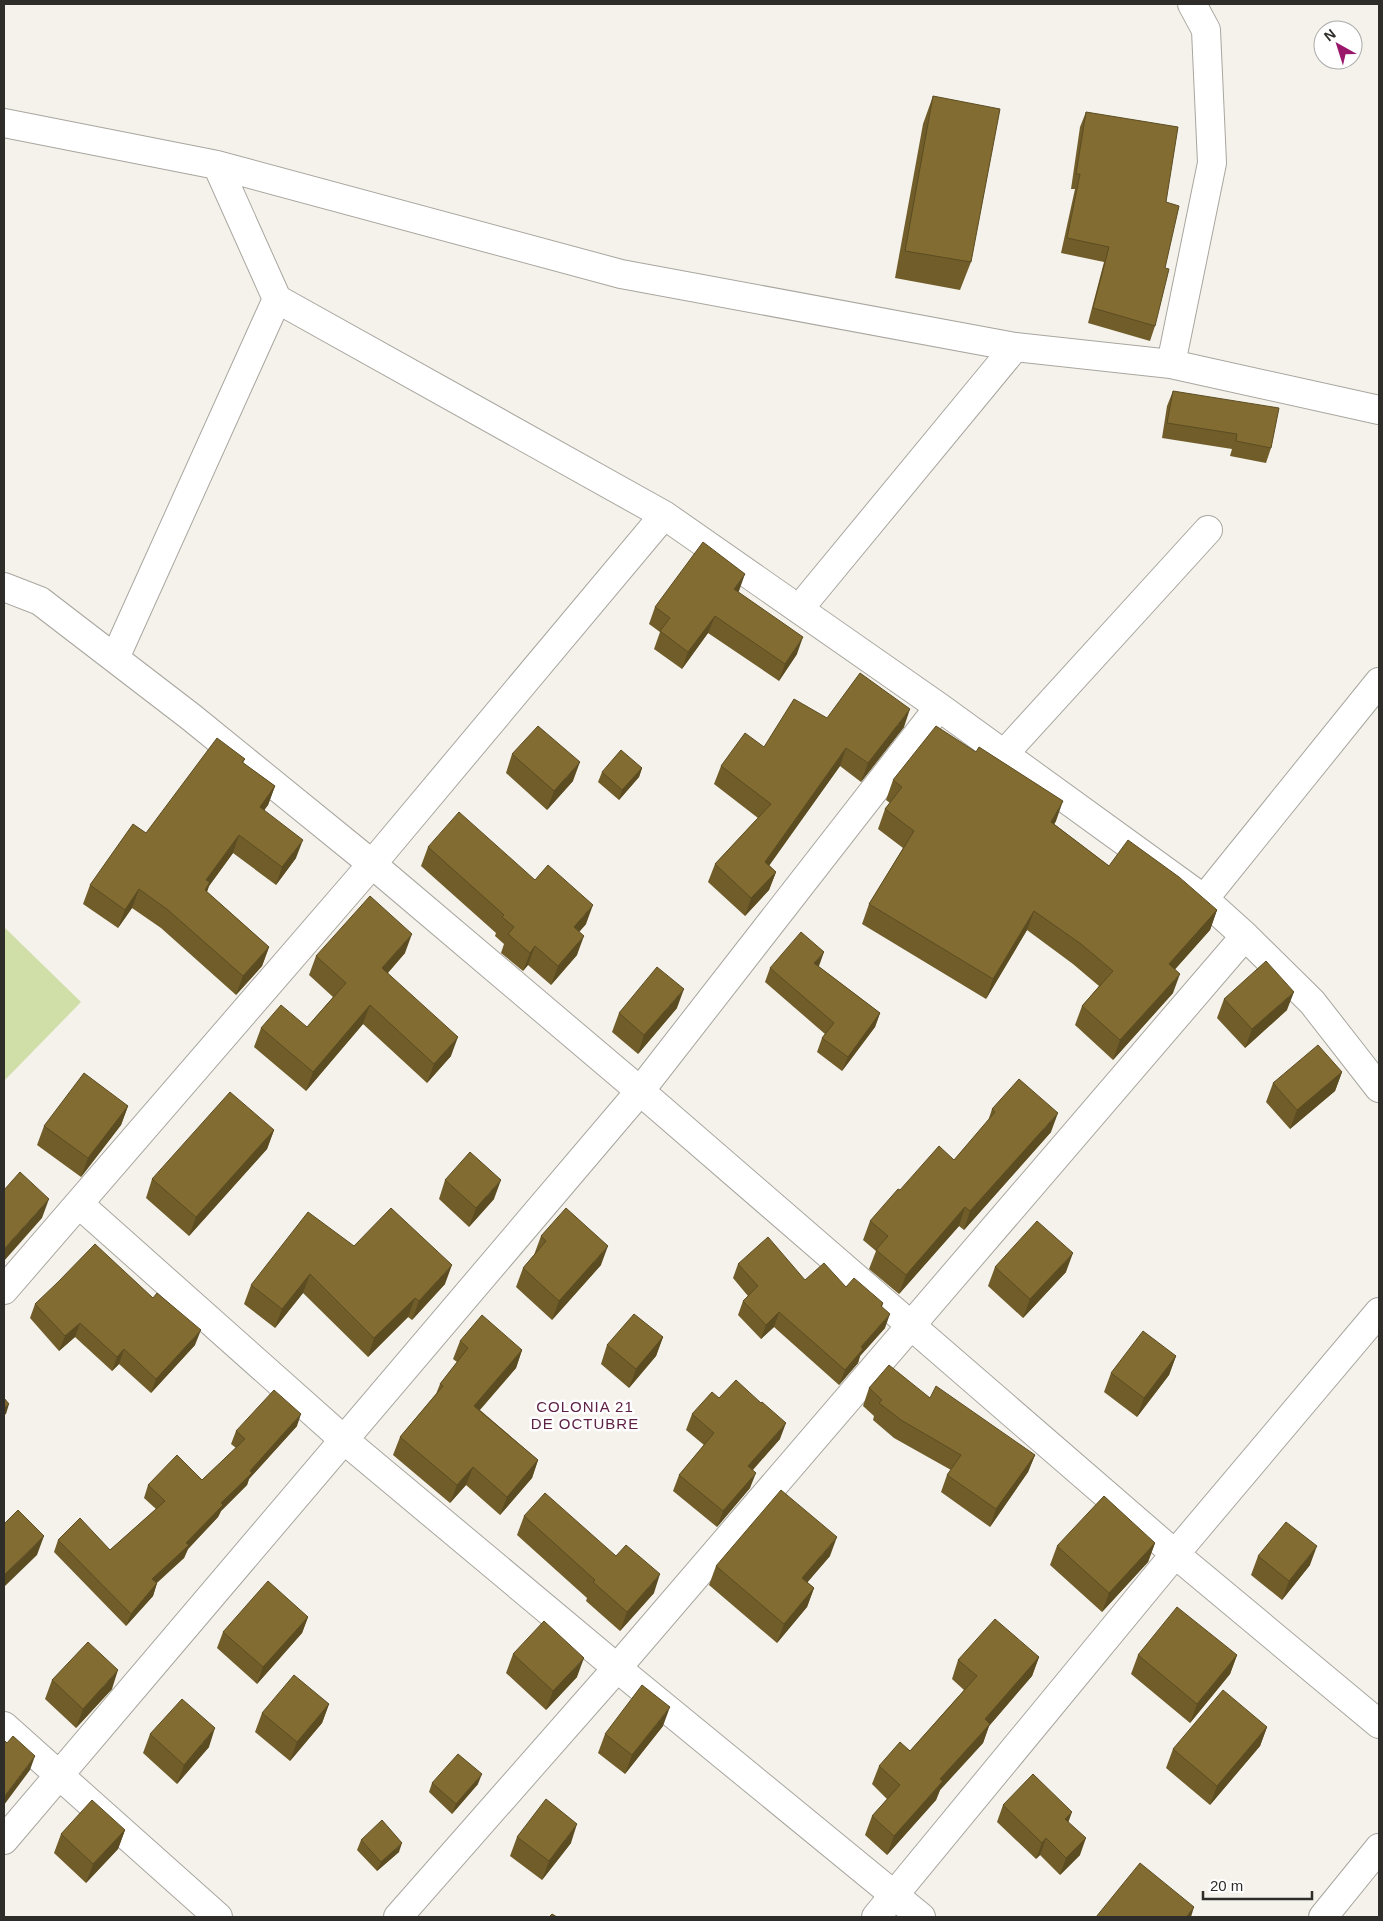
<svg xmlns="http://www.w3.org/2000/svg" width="1383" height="1921" font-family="Helvetica,sans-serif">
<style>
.pitch{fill:#d0dea8}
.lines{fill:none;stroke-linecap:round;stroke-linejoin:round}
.minor-casing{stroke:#a8a69f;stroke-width:30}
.minor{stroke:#fff;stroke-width:28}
.wall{fill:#705d2a}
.shaded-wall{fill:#5b4c22}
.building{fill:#826c31;stroke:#5b4c22}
.labels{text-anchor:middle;stroke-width:5;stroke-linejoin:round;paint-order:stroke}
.neighbourhood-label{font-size:15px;letter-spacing:1px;fill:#5e2044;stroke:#fff}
</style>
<rect width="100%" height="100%" fill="#f5f2eb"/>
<!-- pitch -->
<path class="pitch" d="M 4,927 L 81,1002 L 4,1081 Z"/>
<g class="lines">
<defs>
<path id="minor" d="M 4,123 L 217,165 L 621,274 L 1015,347 L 1171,364 L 1379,410
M 277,299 L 664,515 L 939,707 L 1204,899 L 1245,936 L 1312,1002 L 1379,1088
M 1171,364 L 1212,163 L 1206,30 L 1192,4
M 4,587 L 40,601 L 191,717 L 372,864 L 640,1091 L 1175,1554 L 1379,1724
M 799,609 L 1015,347
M 115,658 L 277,299 L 217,165
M 1004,754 L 1208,530
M 1204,899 L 1379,682
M 79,1204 L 343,1439 L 617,1668 L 921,1917
M 4,1290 L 372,864 L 664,515
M 4,1726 L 218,1917
M 4,1840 L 640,1091 L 939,707
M 398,1917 L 617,1668 L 1245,936
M 876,1917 L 1175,1554 L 1379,1312
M 1323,1917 L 1379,1848"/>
</defs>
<!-- minor casing -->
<use href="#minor" class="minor-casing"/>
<!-- minor -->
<use href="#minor" class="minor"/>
</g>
<!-- wall -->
<path class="wall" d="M 933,96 L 971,262 L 960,290 L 895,278 L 923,124 Z
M 1086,112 L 1166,202 L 1165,268 L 1155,326 L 1150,341 L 1088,323 L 1104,262 L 1061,253 L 1075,189 L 1071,189 L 1080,127 Z
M 1173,391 L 1271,448 L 1266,463 L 1230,456 L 1232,449 L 1162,438 L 1167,406 Z
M 739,591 L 738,592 L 797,654 L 779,681 L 708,633 L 682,669 L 654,649 L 660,632 L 649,624 L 655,607 Z
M 827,718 L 904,727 L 861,782 L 840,766 L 769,865 L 776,872 L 769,890 L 745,916 L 708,882 L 715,864 L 758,818 L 714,784 L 721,766 L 764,747 Z
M 512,754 L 573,781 L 547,810 L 506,773 Z
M 245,759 L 243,763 L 275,786 L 268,805 L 264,810 L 296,858 L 276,885 L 233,853 L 209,886 L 207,892 L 269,947 L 262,966 L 236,995 L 161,928 L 132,908 L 118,928 L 83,904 L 90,885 L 146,833 Z
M 642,768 L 639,777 L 619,800 L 598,782 L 602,772 Z
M 893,780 L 1056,821 L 1054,824 L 1109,866 L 1217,910 L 1210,930 L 1175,969 L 1173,993 L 1113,1060 L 1075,1025 L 1082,1006 L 1099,986 L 1073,964 L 1027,930 L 986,999 L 862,924 L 869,904 L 903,848 L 878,829 L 885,809 L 890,803 L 886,800 Z
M 428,847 L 586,924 L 579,932 L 577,955 L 551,985 L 528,965 L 523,971 L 501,953 L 504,944 L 495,936 L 496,933 L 421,866 Z
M 405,953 L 388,973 L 451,1056 L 427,1083 L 363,1024 L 306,1091 L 254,1047 L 261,1028 L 307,1027 L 333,997 L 309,975 L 316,956 Z
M 818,966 L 880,1013 L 875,1027 L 842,1071 L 817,1052 L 822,1038 L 825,1034 L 765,982 L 770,968 L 819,966 Z
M 1224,999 L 1287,1010 L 1245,1048 L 1217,1018 Z
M 677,1008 L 638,1054 L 612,1032 L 619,1013 Z
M 1342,1072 L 1335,1091 L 1290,1129 L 1266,1102 L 1273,1083 Z
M 128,1106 L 121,1125 L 81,1177 L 37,1145 L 44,1126 Z
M 992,1109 L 1051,1132 L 964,1230 L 959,1226 L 899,1294 L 869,1269 L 876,1251 L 863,1240 L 870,1221 L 900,1190 L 954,1160 L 988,1121 Z
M 274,1130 L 267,1149 L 189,1236 L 146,1198 L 152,1179 Z
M 445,1180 L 494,1199 L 469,1227 L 439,1199 Z
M 541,1236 L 601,1265 L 552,1320 L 516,1287 L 523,1268 L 534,1255 Z
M 354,1246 L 445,1284 L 412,1320 L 408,1317 L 368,1357 L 303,1293 L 275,1328 L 244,1304 L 251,1285 Z
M 738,1264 L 805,1280 L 846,1287 L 883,1303 L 882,1307 L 885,1328 L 860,1356 L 858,1363 L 839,1385 L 774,1327 L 761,1339 L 738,1315 L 743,1301 L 748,1296 L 733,1278 Z
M 995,1267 L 1066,1272 L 1023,1318 L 988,1286 Z
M 35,1304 L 195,1345 L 151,1393 L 119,1364 L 112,1371 L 75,1337 L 59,1351 L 30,1318 Z
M 663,1337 L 656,1356 L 629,1388 L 601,1364 L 607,1345 Z
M 460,1341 L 522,1350 L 516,1368 L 480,1410 L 538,1460 L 532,1478 L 500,1515 L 466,1485 L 450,1503 L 393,1455 L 400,1437 L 436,1394 L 440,1384 L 457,1362 L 453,1359 Z
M 1176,1356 L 1169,1375 L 1137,1417 L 1104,1392 L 1111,1373 Z
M 869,1388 L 930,1398 L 1035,1455 L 1028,1472 L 990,1527 L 941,1492 L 947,1475 L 951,1470 L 894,1438 L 873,1420 L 874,1416 L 863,1406 Z
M 719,1398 L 780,1439 L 753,1470 L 750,1488 L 717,1527 L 673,1491 L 679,1475 L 704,1445 L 686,1430 L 692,1414 Z
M 297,1426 L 249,1479 L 247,1485 L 221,1511 L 218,1517 L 188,1549 L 184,1558 L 157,1583 L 153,1596 L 126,1626 L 54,1552 L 58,1540 L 110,1550 L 156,1509 L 144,1498 L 148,1485 L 202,1480 L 236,1448 L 231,1444 L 236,1431 Z
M 524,1516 L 654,1593 L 620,1631 L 586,1601 L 587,1598 L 517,1535 Z
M 1155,1543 L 1148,1562 L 1102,1612 L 1050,1565 L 1057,1546 Z
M 830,1556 L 807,1582 L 814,1588 L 807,1607 L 777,1643 L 709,1585 L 716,1566 Z
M 1258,1556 L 1310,1565 L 1282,1600 L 1251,1575 Z
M 308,1617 L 302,1633 L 257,1684 L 217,1648 L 223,1632 Z
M 513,1654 L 577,1677 L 546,1710 L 506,1673 Z
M 1138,1655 L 1237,1655 L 1230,1674 L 1190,1723 L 1131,1674 Z
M 1039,1657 L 1032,1676 L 989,1726 L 983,1743 L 940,1790 L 936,1800 L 887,1855 L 865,1835 L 872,1816 L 887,1799 L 872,1784 L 879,1766 L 910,1751 L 964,1690 L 952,1679 L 958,1660 Z
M 52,1680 L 112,1689 L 76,1728 L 45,1699 Z
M 329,1704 L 322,1723 L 290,1761 L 255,1732 L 262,1713 Z
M 663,1726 L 625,1774 L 598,1753 L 605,1734 Z
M 1267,1727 L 1260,1746 L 1210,1805 L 1166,1768 L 1173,1749 Z
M 150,1734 L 209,1747 L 177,1784 L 143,1753 Z
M 432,1783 L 478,1784 L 452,1814 L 429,1792 Z
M 1003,1805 L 1068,1821 L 1080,1855 L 1060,1875 L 1040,1855 L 1036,1859 L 997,1822 Z
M 125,1830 L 118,1849 L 86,1883 L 54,1853 L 61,1834 Z
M 517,1837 L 571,1843 L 542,1880 L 510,1856 Z
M 361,1840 L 399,1852 L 377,1871 L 357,1850 Z"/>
<!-- shaded-wall -->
<path class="shaded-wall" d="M 745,574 L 739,591 L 728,607 L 734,589 Z
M 715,616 L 708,633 L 682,669 L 688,652 Z
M 803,637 L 797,654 L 779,681 L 785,664 Z
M 910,709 L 904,727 L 861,782 L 868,763 Z
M 846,748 L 840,766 L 759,880 L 765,862 Z
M 580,762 L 573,781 L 547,810 L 554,791 Z
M 642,768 L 639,777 L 619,800 L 622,790 Z
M 275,786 L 268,805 L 253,826 L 260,807 Z
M 1063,801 L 1056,821 L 1044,842 L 1051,822 Z
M 239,835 L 233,853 L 209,886 L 203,901 L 206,880 Z
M 303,840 L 296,858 L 276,885 L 282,867 Z
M 776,872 L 769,890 L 745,916 L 751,898 Z
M 139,889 L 132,908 L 118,928 L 125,910 Z
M 593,905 L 586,924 L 567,946 L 574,927 Z
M 1217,910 L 1210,930 L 1162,984 L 1169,964 Z
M 1034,911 L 1027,930 L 986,999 L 993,979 Z
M 412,934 L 405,953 L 375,987 L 382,968 Z
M 584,936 L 577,955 L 551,985 L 558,966 Z
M 535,946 L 528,965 L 523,971 L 530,953 Z
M 269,947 L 262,966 L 236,995 L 243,976 Z
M 824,952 L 819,966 L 808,977 L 814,963 Z
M 1180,974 L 1173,993 L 1113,1060 L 1120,1040 Z
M 684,989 L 677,1008 L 638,1054 L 644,1035 Z
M 1294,992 L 1287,1010 L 1245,1048 L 1252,1029 Z
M 370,1005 L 363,1024 L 306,1091 L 313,1072 Z
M 880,1013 L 875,1027 L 842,1071 L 848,1057 Z
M 458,1037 L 451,1056 L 427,1083 L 434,1064 Z
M 1342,1072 L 1335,1091 L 1290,1129 L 1297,1110 Z
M 128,1106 L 121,1125 L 81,1177 L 88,1158 Z
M 1058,1113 L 1051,1132 L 964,1230 L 970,1211 Z
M 274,1130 L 267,1149 L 189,1236 L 196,1217 Z
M 501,1180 L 494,1199 L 469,1227 L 476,1208 Z
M 49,1199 L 42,1218 L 4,1261 L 4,1249 Z
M 965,1207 L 959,1226 L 899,1294 L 906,1275 Z
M 608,1246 L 601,1265 L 552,1320 L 559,1301 Z
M 1073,1253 L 1066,1272 L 1023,1318 L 1030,1299 Z
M 452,1265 L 445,1284 L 412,1320 L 419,1301 Z
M 310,1274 L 303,1293 L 275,1328 L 282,1309 Z
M 415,1298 L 408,1317 L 368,1357 L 374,1338 Z
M 779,1312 L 774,1327 L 761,1339 L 766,1325 Z
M 890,1314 L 885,1328 L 860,1356 L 858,1363 L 839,1385 L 845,1370 L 861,1347 Z
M 80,1323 L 75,1337 L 59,1351 L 65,1336 Z
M 201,1330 L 195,1345 L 151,1393 L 156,1379 Z
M 663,1337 L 656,1356 L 629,1388 L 636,1369 Z
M 124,1349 L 119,1364 L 112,1371 L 117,1357 Z
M 522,1350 L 516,1368 L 468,1423 L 474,1406 Z
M 1176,1356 L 1169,1375 L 1137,1417 L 1144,1398 Z
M 9,1404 L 6,1414 L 4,1415 L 4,1408 Z
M 301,1414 L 297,1426 L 249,1479 L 247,1485 L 221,1511 L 218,1517 L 188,1549 L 184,1558 L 147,1591 L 152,1579 L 186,1543 L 221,1503 Z
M 786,1423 L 780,1439 L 742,1481 L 748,1466 Z
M 1035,1455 L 1028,1472 L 990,1527 L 996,1509 Z
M 538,1460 L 532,1478 L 500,1515 L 507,1497 Z
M 473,1467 L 466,1485 L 450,1503 L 457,1485 Z
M 756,1473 L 750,1488 L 717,1527 L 723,1511 Z
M 44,1536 L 37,1555 L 4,1587 L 4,1575 Z
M 837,1537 L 830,1556 L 795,1597 L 802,1578 Z
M 1155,1543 L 1148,1562 L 1102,1612 L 1109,1593 Z
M 1317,1546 L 1310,1565 L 1282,1600 L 1289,1581 Z
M 660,1574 L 654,1593 L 620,1631 L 627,1612 Z
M 157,1583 L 153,1596 L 126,1626 L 131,1614 Z
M 814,1588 L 807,1607 L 777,1643 L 784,1624 Z
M 308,1617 L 302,1633 L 257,1684 L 263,1667 Z
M 1237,1655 L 1230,1674 L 1190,1723 L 1197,1704 Z
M 1039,1657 L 1032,1676 L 989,1726 L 983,1743 L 940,1790 L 936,1800 L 887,1855 L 894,1836 L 985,1719 Z
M 584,1658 L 577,1677 L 546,1710 L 553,1691 Z
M 118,1670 L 112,1689 L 76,1728 L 83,1709 Z
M 329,1704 L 322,1723 L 290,1761 L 297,1742 Z
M 670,1707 L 663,1726 L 625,1774 L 632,1755 Z
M 1267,1727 L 1260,1746 L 1210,1805 L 1217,1786 Z
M 215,1728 L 209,1747 L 177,1784 L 184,1765 Z
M 35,1756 L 30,1770 L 4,1805 L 4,1797 Z
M 482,1774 L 478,1784 L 452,1814 L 456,1804 Z
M 1072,1812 L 1066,1829 L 1065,1819 Z
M 577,1824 L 571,1843 L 542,1880 L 549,1861 Z
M 125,1830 L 118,1849 L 86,1883 L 93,1864 Z
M 1046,1838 L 1040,1855 L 1036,1859 L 1042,1843 Z
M 1086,1838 L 1080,1855 L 1060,1875 L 1066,1858 Z
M 402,1843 L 399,1852 L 377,1871 L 381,1862 Z
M 1194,1907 L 1191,1917 L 1186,1917 Z"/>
<!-- building -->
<path class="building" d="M 933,96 L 1000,109 L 971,262 L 905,251 Z
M 1086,112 L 1178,127 L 1166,202 L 1179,206 L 1165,268 L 1169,269 L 1155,326 L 1093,308 L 1109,247 L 1067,238 L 1080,174 L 1076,174 Z
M 1173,391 L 1279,408 L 1271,448 L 1236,441 L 1237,434 L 1167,423 Z
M 703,542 L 745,574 L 734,589 L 803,637 L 785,664 L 715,616 L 688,652 L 660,631 L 670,618 L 655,607 Z
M 860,673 L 910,709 L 868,763 L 846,748 L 765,862 L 776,872 L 751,898 L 715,864 L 771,804 L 721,766 L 745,733 L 764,747 L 794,699 L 827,718 Z
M 538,726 L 580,762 L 554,791 L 512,754 Z
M 936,726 L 976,752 L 979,747 L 1063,801 L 1051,822 L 1109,866 L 1128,840 L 1179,877 L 1217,910 L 1169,964 L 1180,974 L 1120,1040 L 1082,1006 L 1113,971 L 1081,944 L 1034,911 L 993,979 L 869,904 L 914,831 L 885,809 L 902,787 L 893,780 Z
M 217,738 L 245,759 L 242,762 L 275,786 L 260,807 L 303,840 L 282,867 L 239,835 L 206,880 L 210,882 L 205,890 L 269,947 L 243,976 L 168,910 L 139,889 L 125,910 L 90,885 L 133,824 L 146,833 Z
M 621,750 L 642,768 L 622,790 L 602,772 Z
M 459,812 L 535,880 L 548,865 L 593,905 L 574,927 L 584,936 L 558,966 L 535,946 L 530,953 L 508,934 L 514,927 L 502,917 L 504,915 L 428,847 Z
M 370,896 L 412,934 L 382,968 L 458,1037 L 434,1064 L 370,1005 L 313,1072 L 261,1028 L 281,1005 L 307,1027 L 346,983 L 316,956 Z
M 801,932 L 824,952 L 814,963 L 880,1013 L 848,1057 L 822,1038 L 834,1023 L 770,968 Z
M 1266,961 L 1294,992 L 1252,1029 L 1224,999 Z
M 657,967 L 684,989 L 644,1035 L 619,1013 Z
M 1318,1045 L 1342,1072 L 1297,1110 L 1273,1083 Z
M 84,1073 L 128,1106 L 88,1158 L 44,1126 Z
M 1019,1079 L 1058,1113 L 970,1211 L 965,1207 L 906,1275 L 876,1250 L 888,1236 L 870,1221 L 898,1189 L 900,1190 L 939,1146 L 954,1160 L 995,1112 L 992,1109 Z
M 230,1092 L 274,1130 L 196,1217 L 152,1179 Z
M 470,1152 L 501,1180 L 476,1208 L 445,1180 Z
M 20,1172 L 49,1199 L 4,1249 L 4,1190 Z
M 391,1208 L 452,1265 L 419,1301 L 415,1298 L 374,1338 L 310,1274 L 282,1309 L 251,1285 L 308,1212 L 354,1246 Z
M 566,1208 L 608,1246 L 559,1301 L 523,1268 L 546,1241 L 541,1236 Z
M 1037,1221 L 1073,1253 L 1030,1299 L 995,1267 Z
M 768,1237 L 805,1280 L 824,1263 L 846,1287 L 854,1278 L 883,1303 L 881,1306 L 890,1314 L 861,1347 L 863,1349 L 845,1370 L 779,1312 L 766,1325 L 743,1301 L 758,1286 L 738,1264 Z
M 95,1244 L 153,1298 L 157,1293 L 201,1330 L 156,1379 L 124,1349 L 117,1357 L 80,1323 L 65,1336 L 35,1304 L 58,1282 Z
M 634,1314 L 663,1337 L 636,1369 L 607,1345 Z
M 482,1315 L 522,1350 L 474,1406 L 538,1460 L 507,1497 L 473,1467 L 457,1485 L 400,1437 L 443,1386 L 440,1384 L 468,1348 L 460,1341 Z
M 1143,1331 L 1176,1356 L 1144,1398 L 1111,1373 Z
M 889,1365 L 930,1398 L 936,1386 L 1035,1455 L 996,1509 L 947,1475 L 961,1455 L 901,1420 L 879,1403 L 882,1400 L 869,1388 Z
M 736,1380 L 761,1403 L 762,1402 L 786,1423 L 748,1466 L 756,1473 L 723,1511 L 679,1475 L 714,1433 L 692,1414 L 712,1392 L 719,1398 Z
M 274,1390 L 301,1414 L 250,1471 L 252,1473 L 221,1503 L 223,1505 L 186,1543 L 189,1545 L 152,1579 L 157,1583 L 131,1614 L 58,1540 L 80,1518 L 110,1550 L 165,1501 L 148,1485 L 177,1455 L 202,1480 L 245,1439 L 236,1431 Z
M 4,1398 L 9,1404 L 4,1408 Z
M 781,1490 L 837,1537 L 802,1578 L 814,1588 L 784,1624 L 716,1566 Z
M 545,1493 L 616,1556 L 626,1545 L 660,1574 L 627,1612 L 593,1582 L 595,1580 L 524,1516 Z
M 1104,1496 L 1155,1543 L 1109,1593 L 1057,1546 Z
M 18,1510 L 44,1536 L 4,1575 L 4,1524 Z
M 1286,1522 L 1317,1546 L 1289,1581 L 1258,1556 Z
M 268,1581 L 308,1617 L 263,1667 L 223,1632 Z
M 1177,1607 L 1237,1655 L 1197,1704 L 1138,1655 Z
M 995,1619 L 1039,1657 L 985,1719 L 990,1724 L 940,1779 L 943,1781 L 894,1836 L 872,1816 L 900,1785 L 879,1766 L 900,1742 L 910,1751 L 977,1676 L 958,1660 Z
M 544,1621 L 584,1658 L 553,1691 L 513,1654 Z
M 88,1642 L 118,1670 L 83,1709 L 52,1680 Z
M 294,1675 L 329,1704 L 297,1742 L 262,1713 Z
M 642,1685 L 670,1707 L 632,1755 L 605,1734 Z
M 1223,1690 L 1267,1727 L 1217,1786 L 1173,1749 Z
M 182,1699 L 215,1728 L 184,1765 L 150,1734 Z
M 13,1736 L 35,1756 L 4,1797 L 4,1740 L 7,1743 Z
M 458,1754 L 482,1774 L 456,1804 L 432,1783 Z
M 1033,1774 L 1072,1812 L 1065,1819 L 1086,1838 L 1066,1858 L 1046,1838 L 1042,1843 L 1003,1805 Z
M 546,1799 L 577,1824 L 549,1861 L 517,1837 Z
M 92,1800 L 125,1830 L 93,1864 L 61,1834 Z
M 382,1820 L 402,1843 L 381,1862 L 361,1840 Z
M 1140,1863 L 1194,1907 L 1186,1917 L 1096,1917 Z
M 552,1914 L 557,1917 L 549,1917 Z"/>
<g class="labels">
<!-- neighbourhood labels -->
<g class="neighbourhood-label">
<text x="585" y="1412">COLONIA 21<tspan x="585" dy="17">DE OCTUBRE</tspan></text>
</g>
</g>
<!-- border -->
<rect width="1383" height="1921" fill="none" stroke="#2e2d2a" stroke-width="10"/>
<!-- north arrow -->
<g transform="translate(1338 45) rotate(321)"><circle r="24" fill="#ffffff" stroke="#ababaa"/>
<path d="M0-4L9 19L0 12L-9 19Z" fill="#99166b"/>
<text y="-8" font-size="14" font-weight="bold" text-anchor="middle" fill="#2e2d2a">N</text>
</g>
<!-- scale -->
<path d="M1203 1891v8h109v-8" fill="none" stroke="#2e2d2a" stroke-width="2.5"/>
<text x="1210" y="1891" font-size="15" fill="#2e2d2a" stroke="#ffffff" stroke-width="4" paint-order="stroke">20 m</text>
</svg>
